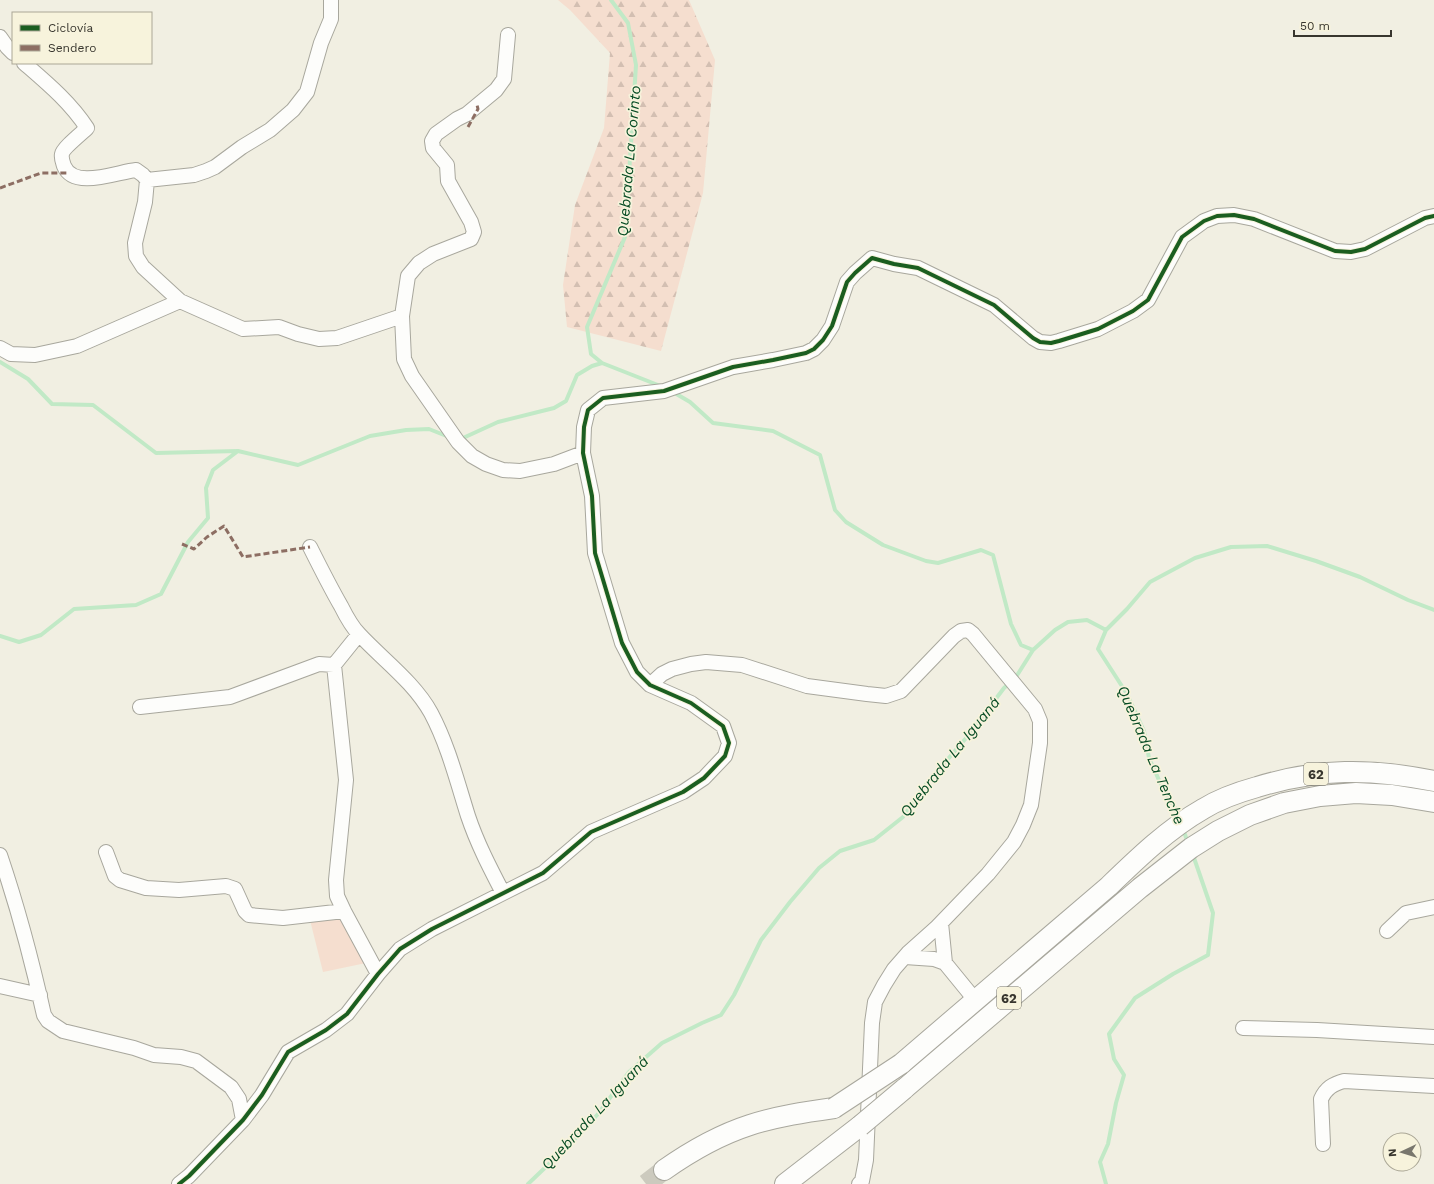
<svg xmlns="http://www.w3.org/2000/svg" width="1434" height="1184" font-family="'Work Sans',sans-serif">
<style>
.forest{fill:url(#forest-firs)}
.pitch{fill:#f5decf}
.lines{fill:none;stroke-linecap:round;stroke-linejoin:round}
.stream{stroke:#c1e9c6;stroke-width:4}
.highway-tunnel{stroke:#cccabe;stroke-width:20;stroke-dasharray:20 10;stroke-linecap:butt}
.minor-casing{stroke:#a8a79d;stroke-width:16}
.highway-casing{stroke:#a8a79d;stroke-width:22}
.minor{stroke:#fdfdfb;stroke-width:14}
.highway{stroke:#fdfdfb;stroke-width:20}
.highway-bridge-casing{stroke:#a8a79d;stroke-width:22;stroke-linecap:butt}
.highway-bridge{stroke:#fdfdfb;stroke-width:20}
.quiet{stroke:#8d6e63;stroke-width:3;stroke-dasharray:6 3;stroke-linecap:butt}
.cycleway-casing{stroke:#f7f3dc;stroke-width:6}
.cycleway{stroke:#1b5e20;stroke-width:4}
.labels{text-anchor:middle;stroke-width:3.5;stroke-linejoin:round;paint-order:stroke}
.shield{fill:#f7f3dc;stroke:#716f62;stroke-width:1}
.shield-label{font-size:13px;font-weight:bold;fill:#38362e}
.water-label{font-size:15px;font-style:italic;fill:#074c24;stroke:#f7f3dc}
</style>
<defs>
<pattern id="forest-firs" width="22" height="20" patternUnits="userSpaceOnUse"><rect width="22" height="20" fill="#f5decf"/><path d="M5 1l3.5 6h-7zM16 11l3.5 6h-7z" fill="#d3bfb2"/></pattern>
</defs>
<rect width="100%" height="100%" fill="#f1efe2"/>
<!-- forest -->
<path class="forest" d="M 558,0 L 689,0 L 715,60 L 703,193 L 661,351 L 567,327 L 563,285 L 575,205 L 604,128 L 610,53 L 570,10 Z"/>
<!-- pitch -->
<path class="pitch" d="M 340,914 L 366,963 L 323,972 L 310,920 Z"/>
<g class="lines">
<!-- stream -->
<path class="stream" d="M 0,362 L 28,379 L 52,404 L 93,405 L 156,453 L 238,451
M 602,363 L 591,354 L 587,327 L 625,237 L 636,65 L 628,23 L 611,0
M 673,392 L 690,402 L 713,423 L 773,431 L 820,455 L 835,510 L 846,522 L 883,545 L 926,561 L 938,563 L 981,550 L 993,555 L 1011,624 L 1021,645 L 1033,650
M 459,439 L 463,438 L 498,422 L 554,408 L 566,401 L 577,375 L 592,366 L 602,363 L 663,387
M 1106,630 L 1098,649 L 1127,694 L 1144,731 L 1149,758 L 1163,789 L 1177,811 L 1179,818
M 0,636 L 19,642 L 41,635 L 74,609 L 136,605 L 161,594 L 188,542 L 208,518 L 206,488 L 213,470 L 238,451 L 298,465 L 370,436 L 406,430 L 429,429 L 449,437
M 1183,829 L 1188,843
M 528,1184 L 573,1141 L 598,1114 L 629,1072 L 662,1043 L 702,1023 L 721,1015 L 734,995 L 761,940 L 790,902 L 819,868 L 840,851 L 874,840 L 903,817 L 922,789 L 967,737 L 1004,688 L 1016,677 L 1033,650 L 1055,630 L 1068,622 L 1087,620 L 1106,630 L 1127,609 L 1150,582 L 1195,558 L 1231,547 L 1267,546 L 1316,561 L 1360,577 L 1408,600 L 1434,610
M 1106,1184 L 1100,1162 L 1108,1144 L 1116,1103 L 1124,1075 L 1114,1059 L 1109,1034 L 1135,998 L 1173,974 L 1208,955 L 1213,913 L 1193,855"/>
<!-- highway-tunnel -->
<path class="highway-tunnel" d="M 646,1184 L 664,1170"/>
<defs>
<path id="minor" d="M 508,35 L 504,79 L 496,90 L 467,114 L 457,119 L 436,134 L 432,141 L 433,148 L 447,165 L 448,181 L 471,222 L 474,232 L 471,239 L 433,254 L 419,263 L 408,276 L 402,316 L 404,359 L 412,376 L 458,442 L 472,456 L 486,464 L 503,470 L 520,471 L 554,464 L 583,453
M 0,37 L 7,47 L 13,53
M 24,63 C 47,83 70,102 87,128 C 82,133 63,148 62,154 C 61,158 63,163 64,166 C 74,190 117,172 136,170 L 143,175 L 147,180 L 145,202 L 135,243 L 136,256 L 143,267 L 180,301 L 243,329 L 279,327 L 298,334 L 319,339 L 337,338 L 346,335 L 402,316
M 147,180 L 194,175 L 206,171 L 215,167 L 242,147 L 270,130 L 293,110 L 307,92 L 321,43 L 331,19 L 331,0
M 0,348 L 11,354 L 35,355 L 77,346 L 180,301
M 310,547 C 320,567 330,587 341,606 C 346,616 351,626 359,634 C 382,659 414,682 431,713 C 448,745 457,781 468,816 C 477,843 490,868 503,893
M 334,665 L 346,780 L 336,880 L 337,896 L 344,911 L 378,974
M 650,685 L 662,674 L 672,669 L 691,664 L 706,662 L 742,665 L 807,686 L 867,694 L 886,696 L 901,691 L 954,636 L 961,631 L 968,630 L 973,634 L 1035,709 L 1040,721 L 1040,743 L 1031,805 L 1023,825 L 1014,842 L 988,874 L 936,928 L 908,953 L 894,969 L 884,985 L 875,1002 L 872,1023 L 866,1160 L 862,1181 L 859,1184
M 140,707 L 230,697 L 319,664 L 334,665 L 359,634
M 106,852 L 115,876 L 120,880 L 146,888 L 179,890 L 226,886 L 235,889 L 245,911 L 249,915 L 283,918 L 344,911
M 0,855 C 18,908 32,961 44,1015 L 48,1021 L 63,1031 L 134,1048 L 154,1055 L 181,1057 L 196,1061 L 231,1087 L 239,1099 L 243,1120
M 941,923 L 945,963
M 1387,931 L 1406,913 L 1434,907
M 905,957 L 934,959 L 945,963 L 976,1001
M 0,986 L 40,995
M 1243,1028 L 1317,1030 L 1434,1037
M 1323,1144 L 1321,1099 C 1326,1088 1333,1084 1344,1081 L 1434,1086
M 179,1184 L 189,1176 L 243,1120 L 262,1095 L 288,1052 L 326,1030 L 347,1014 L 378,974 L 400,949 L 432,929 L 543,873 L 591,832 L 683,792 L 704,778 L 725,756 L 729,743 L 723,726 L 691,703 L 650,685 L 637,672 L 622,643 L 595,553 L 592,496 L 583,453 L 584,427 L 588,410 L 603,398 L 664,391 L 733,367 L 773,360 L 806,353 L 814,349 L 823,340 L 832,326 L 847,282 L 855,273 L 872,258 L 894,264 L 918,268 L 994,305 L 1033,338 L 1040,342 L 1051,343 L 1059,341 L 1098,329 L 1133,311 L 1148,300 L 1182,237 L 1204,221 L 1217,216 L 1234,215 L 1254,219 L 1335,251 L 1351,252 L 1365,249 L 1425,218 L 1434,216"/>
<path id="highway" d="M 901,1064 L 1109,886 C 1138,858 1168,829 1203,809 C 1219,799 1239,792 1257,787 C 1319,768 1370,768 1434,781
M 904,1089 L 1140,888 L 1191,848 L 1218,831 L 1250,815 L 1284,803 L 1320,796 L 1356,793 L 1392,795 L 1434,802
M 664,1170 C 691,1151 719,1135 750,1125 C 778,1116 806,1112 834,1108
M 785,1184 L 860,1126"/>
</defs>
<!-- minor casing -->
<use href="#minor" class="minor-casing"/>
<!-- highway casing -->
<use href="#highway" class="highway-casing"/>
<!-- minor -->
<use href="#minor" class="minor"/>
<!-- highway -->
<use href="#highway" class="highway"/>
<defs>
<path id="highway-bridge" d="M 834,1108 L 901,1064
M 860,1126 L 904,1089"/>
</defs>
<!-- highway-bridge casing -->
<use href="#highway-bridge" class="highway-bridge-casing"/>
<!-- highway-bridge -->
<use href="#highway-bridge" class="highway-bridge"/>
<!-- quiet -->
<path class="quiet" d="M 468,127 L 478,109 L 477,105
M 0,188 L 41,173 L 69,173
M 182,544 L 194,549 L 207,537 L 224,526 L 243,557 L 310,547"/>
<defs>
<path id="cycleway" d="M 179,1184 L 189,1176 L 243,1120 L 262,1095 L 288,1052 L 326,1030 L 347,1014 L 378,974 L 400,949 L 432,929 L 543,873 L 591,832 L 683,792 L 704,778 L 725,756 L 729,743 L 723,726 L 691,703 L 650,685 L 637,672 L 622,643 L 595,553 L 592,496 L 583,453 L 584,427 L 588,410 L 603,398 L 664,391 L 733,367 L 773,360 L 806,353 L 814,349 L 823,340 L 832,326 L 847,282 L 855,273 L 872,258 L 894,264 L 918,268 L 994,305 L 1033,338 L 1040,342 L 1051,343 L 1059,341 L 1098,329 L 1133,311 L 1148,300 L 1182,237 L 1204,221 L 1217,216 L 1234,215 L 1254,219 L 1335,251 L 1351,252 L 1365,249 L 1425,218 L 1434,216"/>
</defs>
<!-- cycleway casing -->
<use href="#cycleway" class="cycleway-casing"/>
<!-- cycleway -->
<use href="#cycleway" class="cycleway"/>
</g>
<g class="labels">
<!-- shield labels -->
<g class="shield">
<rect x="1304" y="763" width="24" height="22" rx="3"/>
<rect x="997" y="987" width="24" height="22" rx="3"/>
</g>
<g class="shield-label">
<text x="1316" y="779">62</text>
<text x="1009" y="1003">62</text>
</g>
<!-- water labels -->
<g class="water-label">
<text transform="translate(629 161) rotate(-85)" y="5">Quebrada La Corinto</text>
<text transform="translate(1151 755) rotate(67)" y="5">Quebrada La Tenche</text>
<text transform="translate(950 757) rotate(-51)" y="5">Quebrada La Iguaná</text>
<text transform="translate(595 1113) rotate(-47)" y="5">Quebrada La Iguaná</text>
</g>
</g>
<!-- legend -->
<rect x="12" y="12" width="140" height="52" fill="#f7f3dc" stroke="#aba796"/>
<rect x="20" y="25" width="20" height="6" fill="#1b5e20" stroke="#aba796"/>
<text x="48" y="32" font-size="12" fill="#38362e">Ciclovía</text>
<rect x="20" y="45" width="20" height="6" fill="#8d6e63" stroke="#aba796"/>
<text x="48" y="52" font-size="12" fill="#38362e">Sendero</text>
<!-- north arrow -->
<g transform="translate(1402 1152) rotate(266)"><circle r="19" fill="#f7f3dc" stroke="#aba796"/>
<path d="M0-3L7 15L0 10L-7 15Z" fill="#79776d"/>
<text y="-6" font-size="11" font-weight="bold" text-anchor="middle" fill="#38362e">N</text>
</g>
<!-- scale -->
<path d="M1294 30v6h97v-6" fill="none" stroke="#38362e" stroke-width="2"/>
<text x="1300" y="30" font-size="12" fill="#38362e" stroke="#f7f3dc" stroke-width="3" paint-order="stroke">50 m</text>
</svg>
